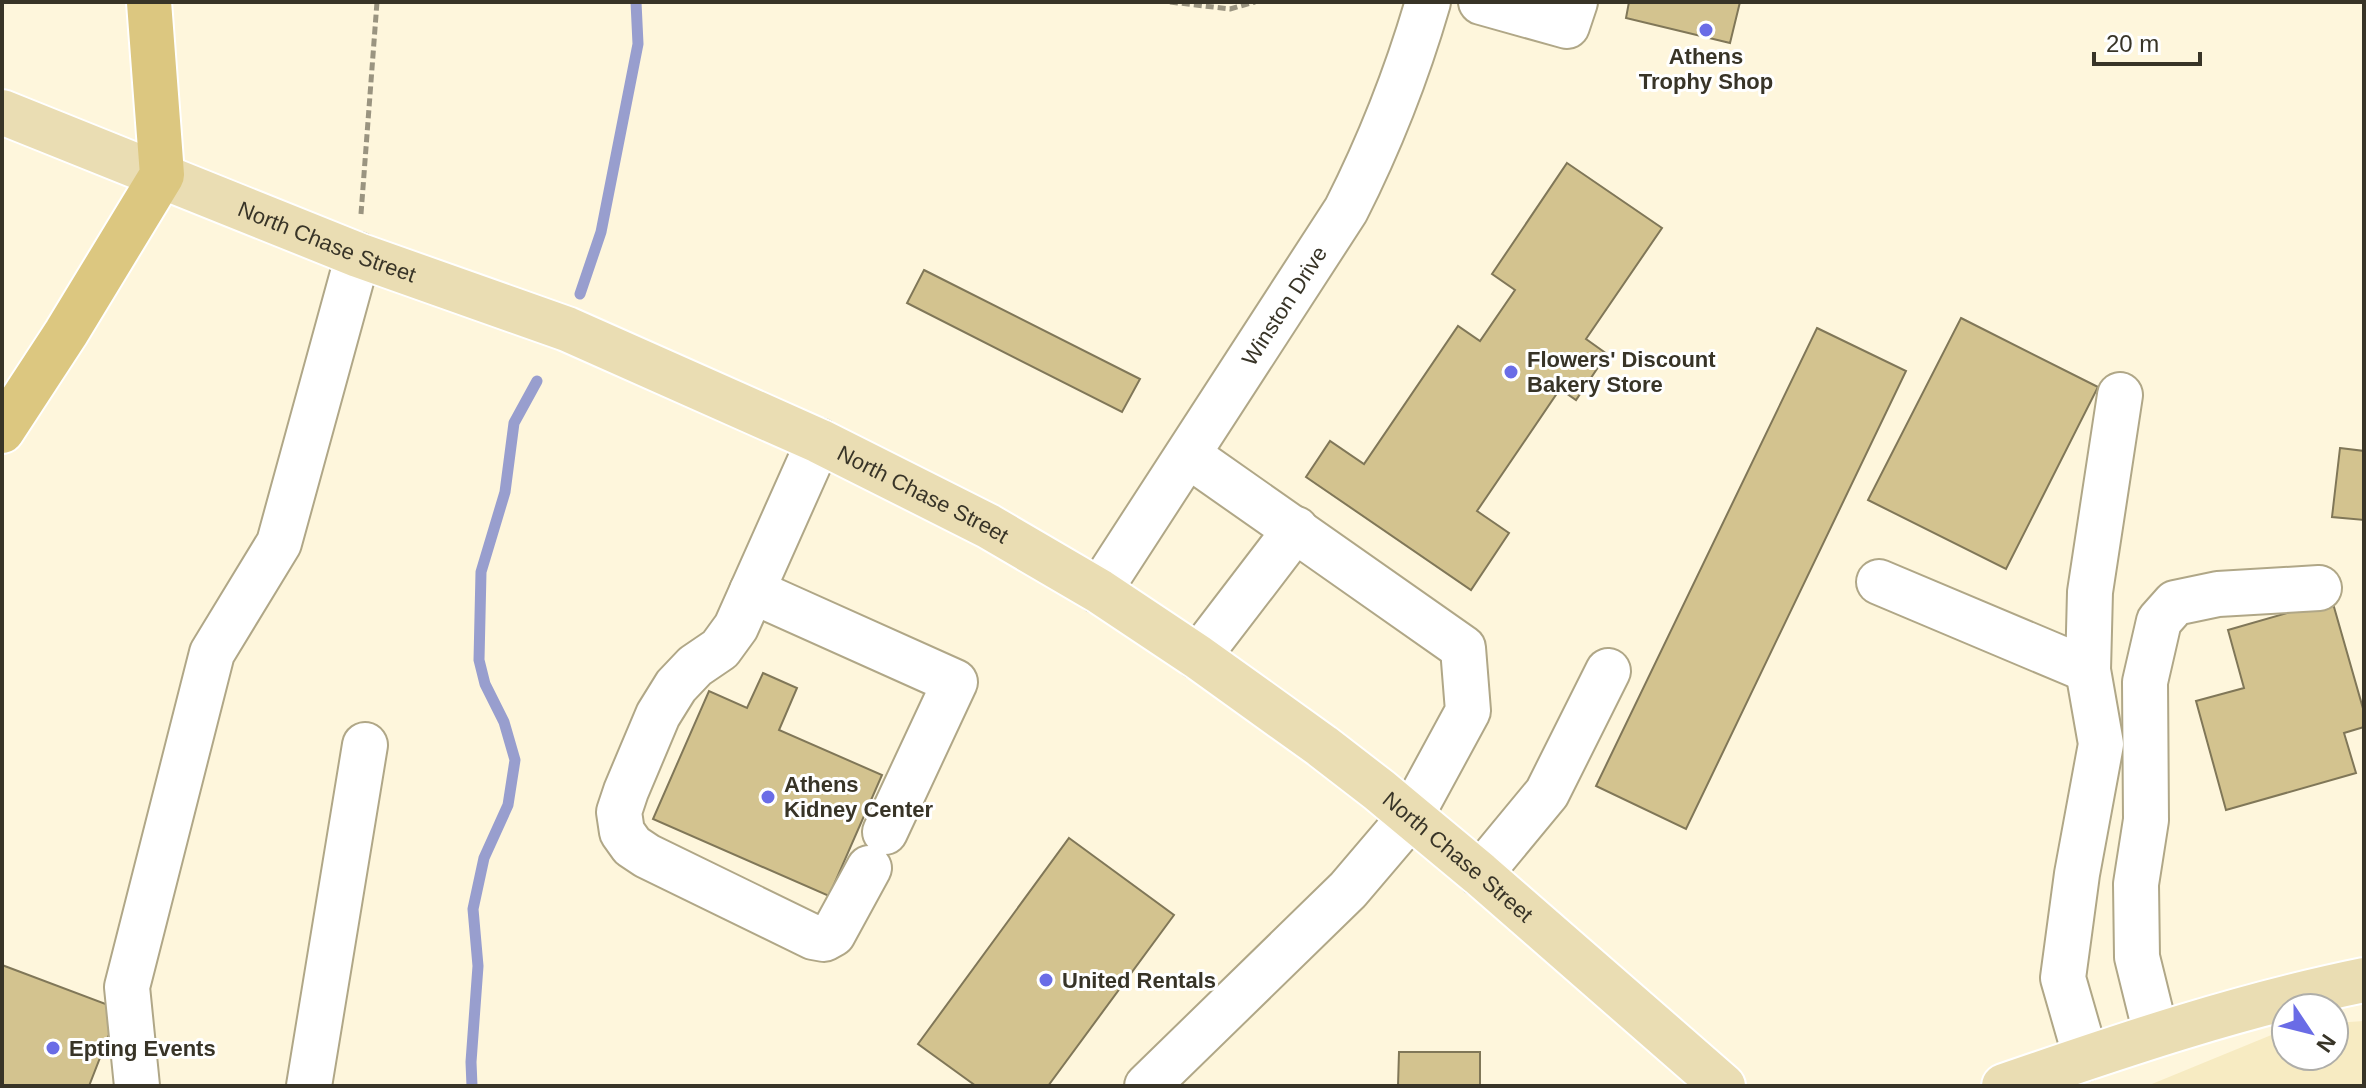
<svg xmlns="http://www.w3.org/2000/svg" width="2366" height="1088" font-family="Helvetica,sans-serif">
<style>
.built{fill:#f7ebc2}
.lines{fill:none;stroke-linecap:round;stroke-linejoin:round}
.stream{stroke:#989ece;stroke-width:11}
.building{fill:#d3c38f;stroke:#807758;stroke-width:2}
.minor-casing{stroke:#b0a787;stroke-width:48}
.major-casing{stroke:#fff;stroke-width:48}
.highway-casing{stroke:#fff;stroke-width:48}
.path{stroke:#9a9480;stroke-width:5;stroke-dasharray:8 4;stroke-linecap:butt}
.minor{stroke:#fff;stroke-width:44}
.major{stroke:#eaddb3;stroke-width:44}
.highway{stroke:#dcc780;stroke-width:44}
.poi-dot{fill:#6a6ce6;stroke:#fff;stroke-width:3}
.labels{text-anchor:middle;stroke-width:6;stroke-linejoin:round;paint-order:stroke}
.poi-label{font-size:22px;font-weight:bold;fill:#383427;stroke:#fff;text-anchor:start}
.street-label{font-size:22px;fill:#383427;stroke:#fff}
</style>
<rect width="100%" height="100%" fill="#fef6dc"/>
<!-- built -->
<path class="built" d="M 2364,1021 L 2364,1086 L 2147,1086 L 2286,1029 L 2286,1056 L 2334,1056 L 2334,1023 Z"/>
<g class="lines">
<!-- stream -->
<path class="stream" d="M 580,294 L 601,232 L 638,44 L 636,2
M 472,1086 L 471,1062 L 478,966 L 473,909 L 484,858 L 508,805 L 515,760 L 504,722 L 485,684 L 479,660 L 481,572 L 505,492 L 514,423 L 537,381"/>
</g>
<!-- building -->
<path class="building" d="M 1629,2 L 1740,2 L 1730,43 L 1626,18 Z
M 1567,163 L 1662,228 L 1586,339 L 1607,354 L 1576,400 L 1560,389 L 1477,511 L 1509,533 L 1471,590 L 1306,477 L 1330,441 L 1364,464 L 1458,326 L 1480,341 L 1515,290 L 1492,274 Z
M 924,270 L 1140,379 L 1122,412 L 907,303 Z
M 1961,318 L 2098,387 L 2006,569 L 1868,500 Z
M 1817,328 L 1906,371 L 1686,829 L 1596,786 Z
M 2340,448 L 2364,451 L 2364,520 L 2332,517 Z
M 2332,600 L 2364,712 L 2364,727 L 2344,733 L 2356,773 L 2226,810 L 2196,701 L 2244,688 L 2228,630 Z
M 763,673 L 797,688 L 779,730 L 882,775 L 829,896 L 653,819 L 709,691 L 747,708 Z
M 1069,838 L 1174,915 L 1048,1086 L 976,1086 L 918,1044 Z
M 2,965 L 119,1009 L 89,1086 L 2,1086 Z
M 1399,1052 L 1480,1052 L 1480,1086 L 1398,1086 Z"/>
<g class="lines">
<defs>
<g id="minor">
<path d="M 1481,2 L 1567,26 L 1575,2"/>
<path d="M 819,441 L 736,627 L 720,649 L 695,666 L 676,686 L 658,715 L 626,791 L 619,812 L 622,832 L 632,846 L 647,856 L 813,937 L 824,939 L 833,934 L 869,868"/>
<path d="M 1879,582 L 2088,670"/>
<path d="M 752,591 L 955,682 L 885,832"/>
<path id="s1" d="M 1099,591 L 1346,210 C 1380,143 1407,74 1428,2"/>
<path d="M 1198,657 L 1296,529"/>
<path d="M 1480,874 L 1547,793 L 1608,671"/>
<path d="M 2156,1034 L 2137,957 L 2136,884 L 2146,820 L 2145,682 L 2159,621 L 2175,603 L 2218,594 L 2319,588"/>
<path d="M 2086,1058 L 2063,978 L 2077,874 L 2101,744 L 2088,670 L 2090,592 L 2120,395"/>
<path d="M 137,1086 L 127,987 L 212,653 L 279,543 L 358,255"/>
<path d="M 309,1086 L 365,745"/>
<path d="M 1147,1086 L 1348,890 L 1411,816 L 1468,711 L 1463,648 L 1188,455"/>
</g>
<g id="major">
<path id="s2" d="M 2,112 L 358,255 L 567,329 L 819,441 L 988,526 L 1099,591 L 1198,657 L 1322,746 L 1379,790 L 1480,874 L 1723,1086"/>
<path d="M 2004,1086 C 2123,1045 2241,1005 2364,980"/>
</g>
<path id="highway" d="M 2,431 L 66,333 L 162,175 L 149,2"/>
</defs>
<!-- minor casing -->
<use href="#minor" class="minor-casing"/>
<!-- major casing -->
<use href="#major" class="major-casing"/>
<!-- highway casing -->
<use href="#highway" class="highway-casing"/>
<!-- path -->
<path class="path" d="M 1170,2 L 1230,9 L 1255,2
M 361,214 L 377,2"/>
<!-- minor -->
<use href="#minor" class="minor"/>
<!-- major -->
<use href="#major" class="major"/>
<!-- highway -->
<use href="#highway" class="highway"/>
</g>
<!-- markers -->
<g class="poi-dot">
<circle cx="1706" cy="30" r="8"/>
<circle cx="1511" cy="372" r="8"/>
<circle cx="768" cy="797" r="8"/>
<circle cx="1046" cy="980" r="8"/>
<circle cx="53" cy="1048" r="8"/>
</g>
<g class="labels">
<!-- poi labels -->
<g class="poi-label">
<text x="1706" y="64" text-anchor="middle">Athens<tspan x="1706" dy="25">Trophy Shop</tspan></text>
<text x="1527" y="367">Flowers' Discount<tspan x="1527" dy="25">Bakery Store</tspan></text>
<text x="784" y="792">Athens<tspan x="784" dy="25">Kidney Center</tspan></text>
<text x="1062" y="988">United Rentals</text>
<text x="69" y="1056">Epting Events</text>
</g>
<!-- street labels -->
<g class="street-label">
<text dy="8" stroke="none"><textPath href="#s2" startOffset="350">North Chase Street</textPath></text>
<text dy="8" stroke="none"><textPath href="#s1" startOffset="340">Winston Drive</textPath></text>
<text dy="8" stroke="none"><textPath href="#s2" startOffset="998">North Chase Street</textPath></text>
<text dy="8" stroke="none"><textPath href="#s2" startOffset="1646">North Chase Street</textPath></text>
</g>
</g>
<!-- border -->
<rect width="2366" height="1088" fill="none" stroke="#383427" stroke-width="8"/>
<!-- north arrow -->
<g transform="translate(2310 1032) rotate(125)"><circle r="38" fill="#ffffff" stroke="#afaea9" stroke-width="2"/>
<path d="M0-6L14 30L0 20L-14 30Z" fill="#6a6ce6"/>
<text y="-12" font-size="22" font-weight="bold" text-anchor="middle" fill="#383427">N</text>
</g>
<!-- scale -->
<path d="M2094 52v12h106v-12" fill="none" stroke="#383427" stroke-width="4"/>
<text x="2106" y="52" font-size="24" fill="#383427" stroke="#ffffff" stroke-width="6" paint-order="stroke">20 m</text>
</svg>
